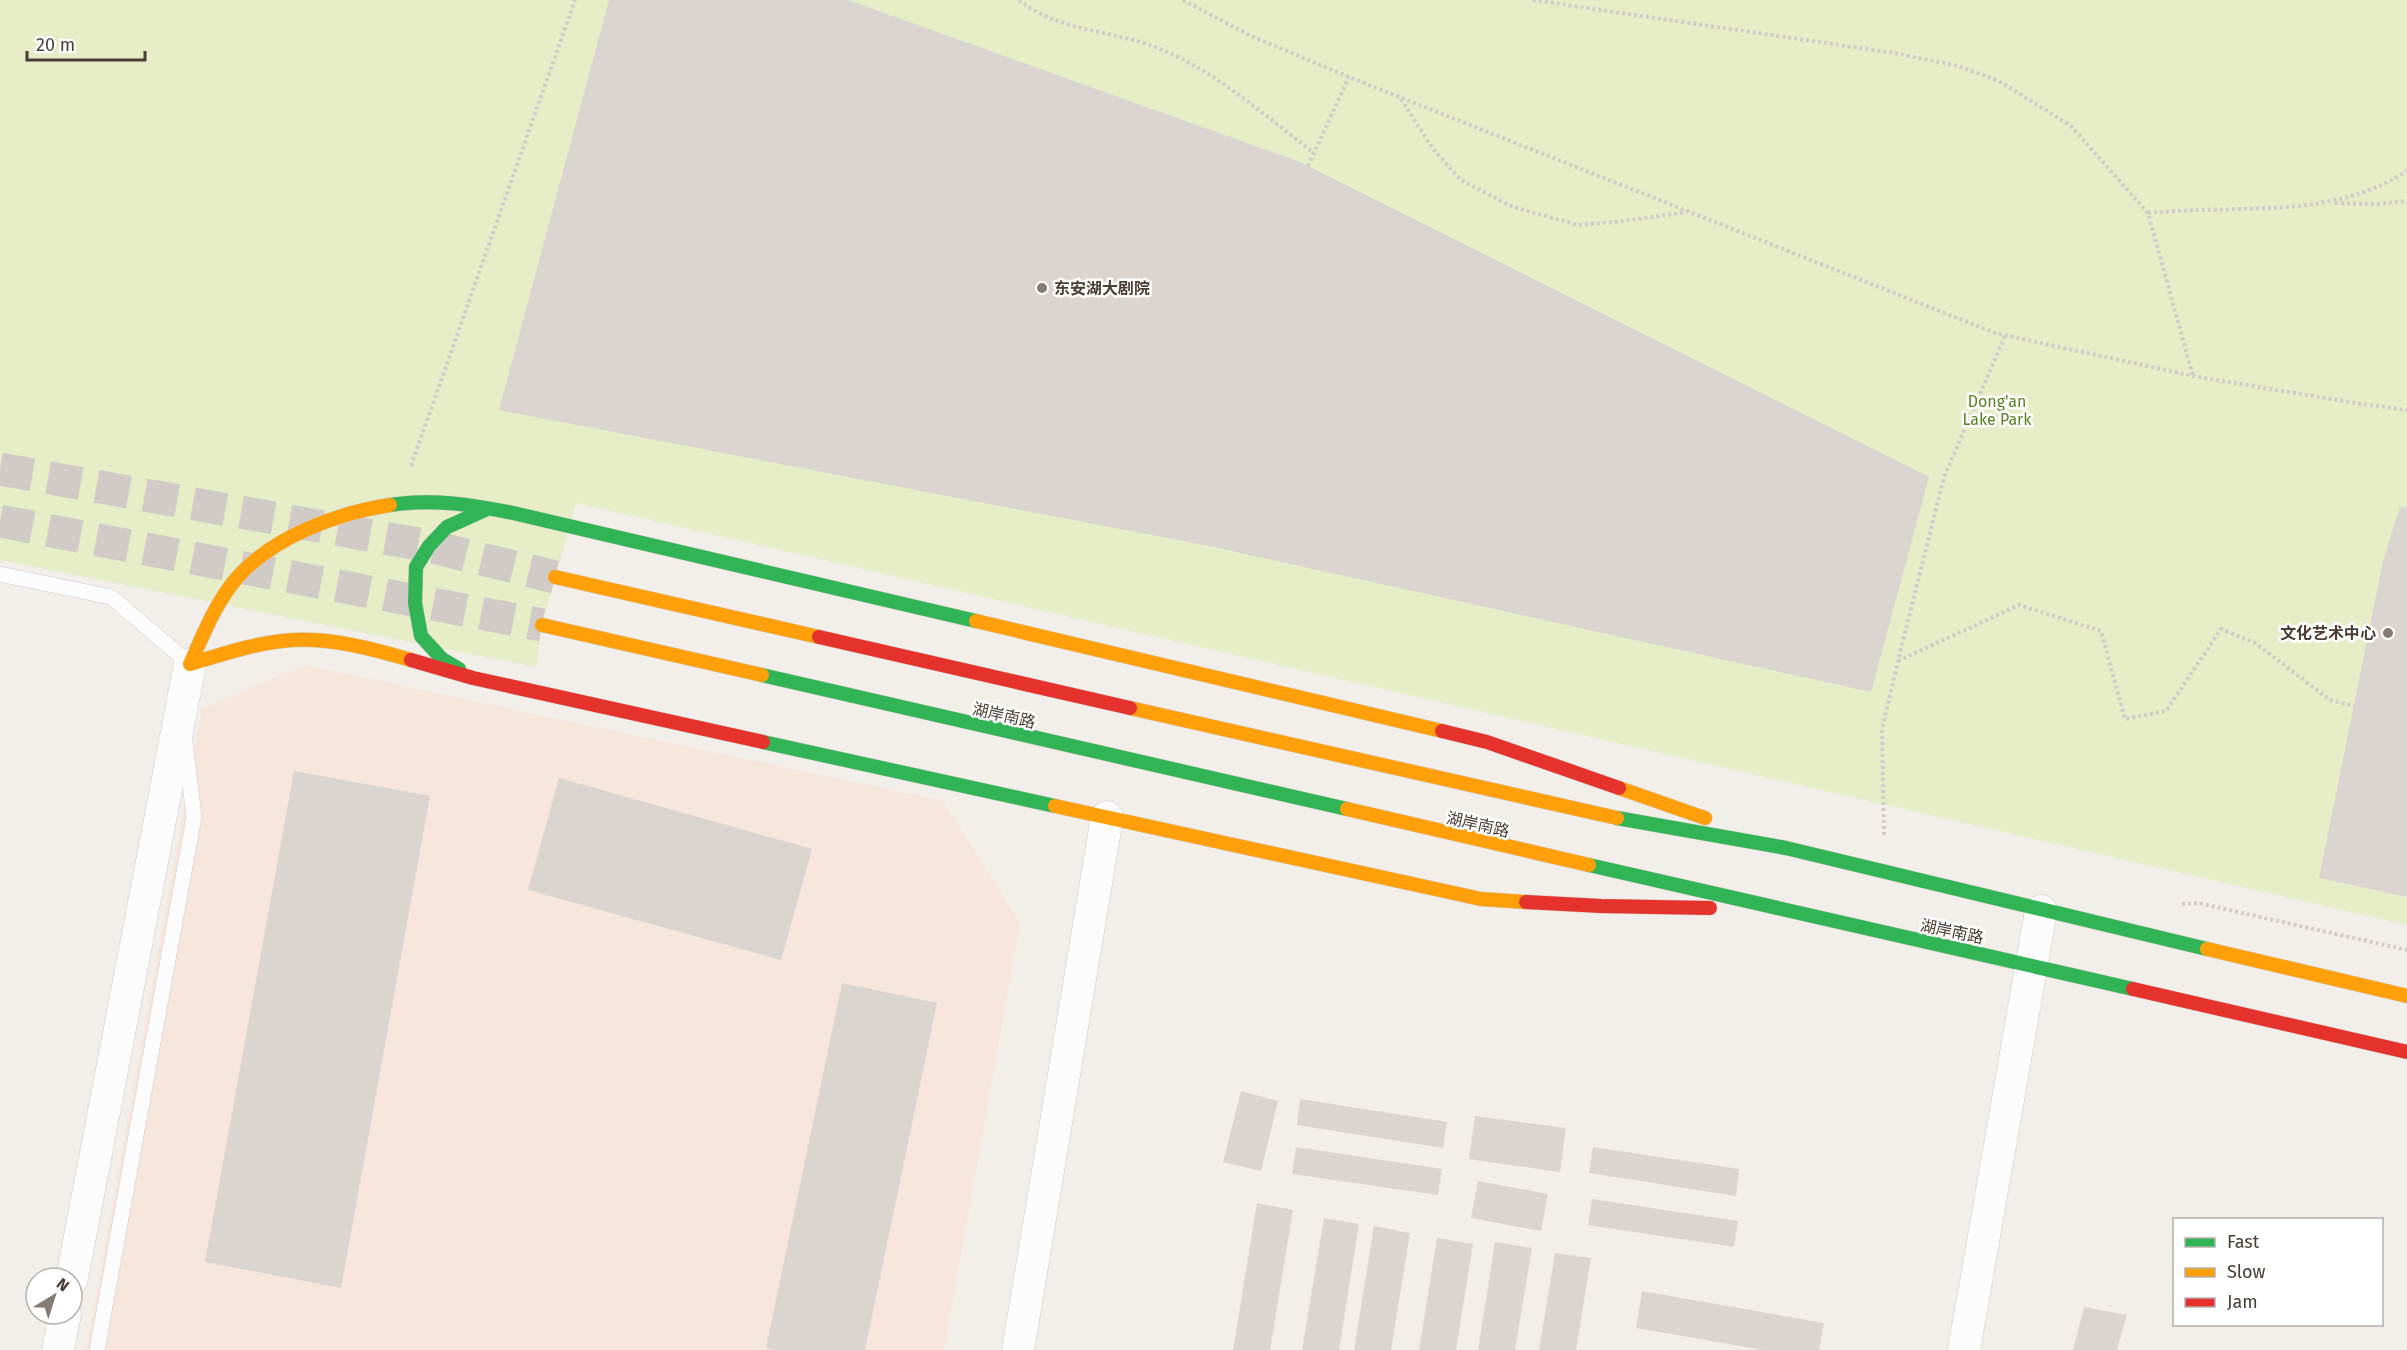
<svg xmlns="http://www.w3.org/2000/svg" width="2407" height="1350" font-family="'Fira Sans','Noto Sans SC',sans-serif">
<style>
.commercial{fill:#f6e6dc}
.green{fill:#e6edc7}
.building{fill:#dad5d1}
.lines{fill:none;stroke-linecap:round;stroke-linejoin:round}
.secondary-tunnel{stroke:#d0cbc6;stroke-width:33;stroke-dasharray:33 16;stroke-linecap:butt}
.lane-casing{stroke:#cecac6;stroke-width:16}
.street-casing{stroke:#cecac6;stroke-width:33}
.fast-casing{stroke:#d3cbc2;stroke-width:15}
.slow-casing{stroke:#d3cbc2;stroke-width:15}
.jam-casing{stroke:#d3cbc2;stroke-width:15}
.path{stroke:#d2cdca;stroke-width:4;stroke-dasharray:3 3;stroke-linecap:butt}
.lane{stroke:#fdfcfc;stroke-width:15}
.street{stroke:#fdfcfc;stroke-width:32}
.fast{stroke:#30b455;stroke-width:14}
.slow{stroke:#ff9f0a;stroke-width:14}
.jam{stroke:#e5322d;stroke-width:14}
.poi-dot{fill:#847b74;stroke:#fff;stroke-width:2}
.labels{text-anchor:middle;stroke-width:5;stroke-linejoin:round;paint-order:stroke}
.poi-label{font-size:16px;font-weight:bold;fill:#493d35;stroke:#fff;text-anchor:start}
.park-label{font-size:16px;fill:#5a8122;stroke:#fff}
.street-label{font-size:16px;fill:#493d35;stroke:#fff}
</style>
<rect width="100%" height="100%" fill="#f2eeea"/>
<!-- commercial -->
<path class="commercial" d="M 304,665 L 943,801 L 1020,923 L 944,1350 L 86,1350 L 202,709 Z"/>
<!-- green -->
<path class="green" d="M 0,0 L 2407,0 L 2407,925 L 576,503 L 542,625 L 536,667 L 0,560 Z"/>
<!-- building -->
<path class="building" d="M 609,0 L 848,0 L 1300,162 L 1929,477 L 1871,692 L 1209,546 L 499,410 Z
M 2400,507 L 2407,507 L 2407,897 L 2319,878 L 2383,561 Z
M 294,771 L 430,796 L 341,1288 L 205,1262 Z
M 559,778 L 812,849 L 781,960 L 528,890 Z
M 842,983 L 937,1003 L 865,1350 L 776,1350 L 766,1348 Z
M 1241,1091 L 1278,1101 L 1261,1171 L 1223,1162 Z
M 1300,1099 L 1447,1122 L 1443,1148 L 1297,1125 Z
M 1475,1116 L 1566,1128 L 1560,1172 L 1469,1159 Z
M 1296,1147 L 1442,1169 L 1438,1195 L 1292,1174 Z
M 1593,1147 L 1739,1169 L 1736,1196 L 1589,1173 Z
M 1478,1181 L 1548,1194 L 1541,1231 L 1471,1218 Z
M 1592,1199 L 1738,1221 L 1734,1247 L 1588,1225 Z
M 1257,1203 L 1293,1210 L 1270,1350 L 1233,1350 Z
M 1324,1218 L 1359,1224 L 1339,1350 L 1302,1350 Z
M 1374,1226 L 1410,1233 L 1391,1350 L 1354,1350 Z
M 1437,1238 L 1473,1244 L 1456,1350 L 1419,1350 Z
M 1495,1242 L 1532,1248 L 1515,1350 L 1478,1350 Z
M 1555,1253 L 1591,1258 L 1576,1350 L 1539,1350 Z
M 1642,1291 L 1824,1323 L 1819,1350 L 1763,1350 L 1636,1328 Z
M 2084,1307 L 2127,1315 L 2117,1350 L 2073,1350 Z"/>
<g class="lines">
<!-- secondary-tunnel -->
<path class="secondary-tunnel" d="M 0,469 L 429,546 L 555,577
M 0,521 L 542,625"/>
<defs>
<path id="lane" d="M 0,574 L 111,597 L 190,664
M 97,1350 L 194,817 L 185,742"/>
<path id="street" d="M 72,1278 L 190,664
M 58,1350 L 65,1314
M 1018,1350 L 1107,817
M 1964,1350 L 2041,911"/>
<path id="fast" d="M 390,505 C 431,498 473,505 513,513 L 976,621
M 459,669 L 442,659 L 421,636 L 415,603 L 416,567 L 429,546 L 447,527 L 487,509
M 762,675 L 1347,809
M 763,742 L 1055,806
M 1617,818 L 1786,848 L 2207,949
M 1589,865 L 2133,989"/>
<path id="slow" d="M 555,577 L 819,637
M 976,621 L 1442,731
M 542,625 L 762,675
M 190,664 C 203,635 215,604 236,579 C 272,537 337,513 390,505
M 190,664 C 223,654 258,642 293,640 C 333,638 373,649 411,660
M 1130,708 L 1617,818
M 1619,788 L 1705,818
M 1055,806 L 1481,899 L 1526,902
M 1347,809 L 1589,865
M 2207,949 L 2407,996"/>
<path id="jam" d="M 819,637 L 1130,708
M 411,660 L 473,678 L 763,742
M 1442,731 L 1487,742 L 1619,788
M 1526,902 L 1601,906 L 1710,908
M 2133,989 L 2407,1052"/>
</defs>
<!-- lane casing -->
<use href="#lane" class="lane-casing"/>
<!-- street casing -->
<use href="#street" class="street-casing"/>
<!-- fast casing -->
<use href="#fast" class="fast-casing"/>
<!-- slow casing -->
<use href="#slow" class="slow-casing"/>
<!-- jam casing -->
<use href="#jam" class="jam-casing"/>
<!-- path -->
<path class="path" d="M 1019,0 C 1059,32 1112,30 1158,48 C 1216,71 1265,116 1314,153
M 1183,0 L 1251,36 L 1349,77 L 1995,333 L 2193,376 L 2361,404 L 2407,410
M 1533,0 L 1894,53 L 1958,66 L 1999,81 L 2071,126 L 2148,213 L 2193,376
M 1401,99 L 1433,149 L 1461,180 L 1513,207 L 1578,225 L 1616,222 L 1687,212
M 1308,166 L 1349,77
M 2335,203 L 2377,204 L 2407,201
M 2148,213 C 2235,204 2330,221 2407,171
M 411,466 L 575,0
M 1898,661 L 2019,605 L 2101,631 L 2125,719 L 2166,711 L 2221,629 L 2255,643 L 2330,700 L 2354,706
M 1884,835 L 1882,729 L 1898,661 L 1944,477 L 2005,336
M 2182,904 L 2198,903 L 2407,950"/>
<!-- lane -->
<use href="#lane" class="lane"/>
<!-- street -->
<use href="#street" class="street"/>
<!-- fast -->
<use href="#fast" class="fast"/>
<!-- slow -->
<use href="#slow" class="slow"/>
<!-- jam -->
<use href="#jam" class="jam"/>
</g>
<!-- markers -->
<g class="poi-dot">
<circle cx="1042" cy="288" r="6"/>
<circle cx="2388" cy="633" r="6"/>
</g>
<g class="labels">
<!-- poi labels -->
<g class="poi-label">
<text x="1054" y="294">东安湖大剧院</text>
<text x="2376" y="639" text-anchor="end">文化艺术中心</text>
</g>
<!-- park labels -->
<g class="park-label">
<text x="1997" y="407">Dong'an<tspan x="1997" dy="18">Lake Park</tspan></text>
</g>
<!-- street labels -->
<g class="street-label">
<text transform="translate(1004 715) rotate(13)" y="6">湖岸南路</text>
<text transform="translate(1478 824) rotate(13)" y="6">湖岸南路</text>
<text transform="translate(1952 931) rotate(12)" y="6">湖岸南路</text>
</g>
</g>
<!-- legend -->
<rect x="2173" y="1218" width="210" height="108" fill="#ffffff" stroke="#b6b1ae" stroke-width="1.5"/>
<rect x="2185" y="1238" width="30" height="9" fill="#30b455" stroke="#b6b1ae" stroke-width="1.5"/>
<text x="2227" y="1248" font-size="18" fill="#493d35">Fast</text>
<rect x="2185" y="1268" width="30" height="9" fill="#ff9f0a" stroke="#b6b1ae" stroke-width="1.5"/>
<text x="2227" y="1278" font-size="18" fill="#493d35">Slow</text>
<rect x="2185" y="1298" width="30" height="9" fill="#e5322d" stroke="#b6b1ae" stroke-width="1.5"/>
<text x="2227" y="1308" font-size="18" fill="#493d35">Jam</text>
<!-- north arrow -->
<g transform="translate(54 1296) rotate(38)"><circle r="28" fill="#ffffff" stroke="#b6b1ae" stroke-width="1.5"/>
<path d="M0-4.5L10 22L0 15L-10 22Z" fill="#847b74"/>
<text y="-9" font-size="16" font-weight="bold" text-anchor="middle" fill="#493d35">N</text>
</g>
<!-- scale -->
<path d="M27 51v9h118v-9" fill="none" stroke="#493d35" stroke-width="3"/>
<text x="36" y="51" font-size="18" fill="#493d35" stroke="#ffffff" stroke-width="4.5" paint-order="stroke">20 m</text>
</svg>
